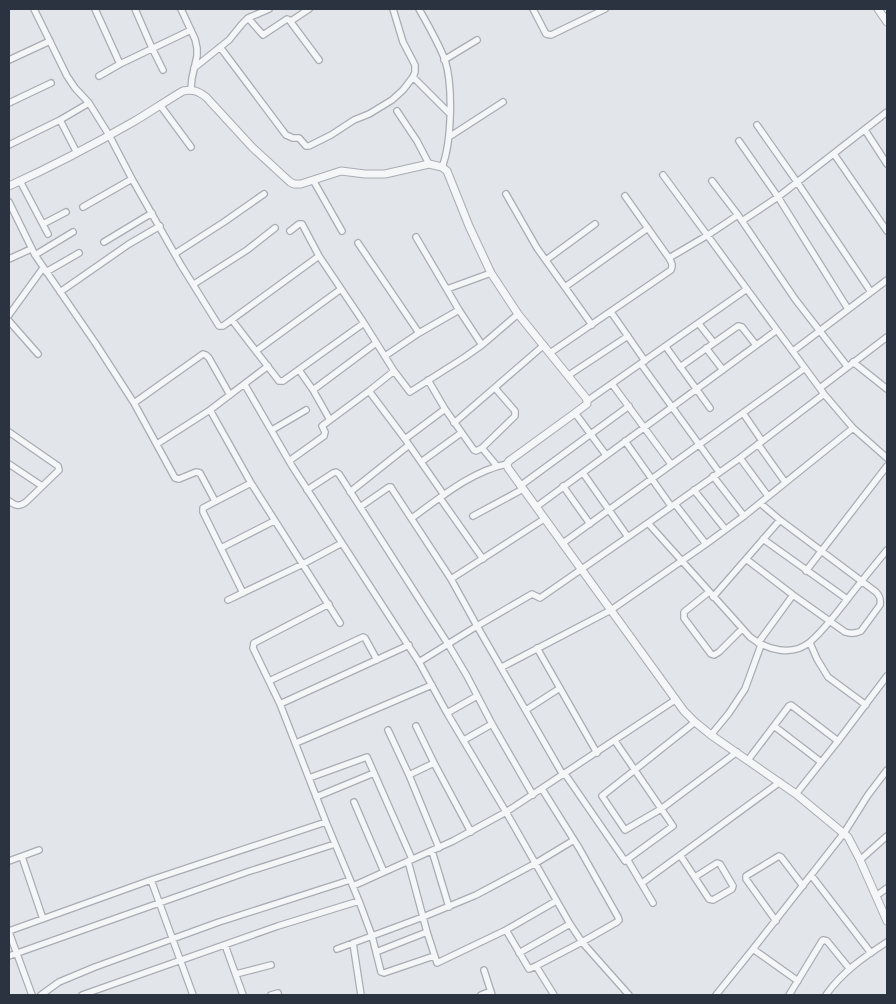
<svg xmlns="http://www.w3.org/2000/svg" width="896" height="1004" font-family="'Public Sans',sans-serif">
<style>
.lines{fill:none;stroke-linecap:round;stroke-linejoin:round}
.minor-casing{stroke:#a8acb3;stroke-width:8}
.tertiary-casing{stroke:#a8acb3;stroke-width:9}
.minor{stroke:#f5f6f8;stroke-width:5.5}
.tertiary{stroke:#f5f6f8;stroke-width:7}
</style>
<rect width="100%" height="100%" fill="#e2e5e9"/>
<g class="lines">
<defs>
<path id="minor" d="M 34,9 L 67,76 L 75,88 L 89,103 L 109,135 L 132,179 L 181,265 L 219,326 L 223,326 L 319,256
M 95,9 L 120,64
M 135,9 L 152,48 L 163,70
M 181,9 L 195,39 L 197,48 L 197,56 L 192,78 L 191,89
M 419,9 C 428,25 438,42 445,60 C 453,85 452,142 442,167
M 533,9 L 546,34 L 551,35 L 605,9
M 248,18 L 263,35 L 287,19 L 291,21 L 309,9
M 290,21 L 319,60
M 220,47 L 286,135 L 293,138 L 299,138 L 306,146 L 309,146 L 331,135 L 354,120 L 369,114 L 392,100 L 403,90 L 413,77 L 415,72 L 415,65 L 403,42 L 393,9
M 9,60 L 50,41
M 444,60 L 477,40
M 194,68 L 229,40 L 242,24 L 248,18 L 269,9
M 99,76 L 120,64 L 191,30
M 413,77 L 450,114
M 9,103 L 51,83
M 160,105 L 191,147
M 397,111 L 417,141 L 429,164
M 60,120 L 77,153
M 757,125 L 797,182 L 871,292
M 865,130 L 887,164
M 449,137 L 503,102
M 739,141 L 778,197 L 848,309
M 9,145 L 60,120 L 89,103
M 834,154 L 887,231
M 663,175 L 824,394 L 853,428 L 887,458
M 313,180 L 342,231
M 20,181 L 48,234
M 712,181 L 738,215 L 795,299 L 847,366
M 506,194 L 537,248 L 592,325
M 9,202 L 35,255 L 96,344 L 134,403 L 175,478 L 179,479 L 196,472 L 200,473 L 215,501
M 83,207 L 132,179
M 742,221 L 778,197 L 887,112
M 43,224 L 66,212
M 290,231 L 299,224 L 302,224 L 319,256 L 364,323 L 394,371 L 410,392 L 465,357 L 482,345 L 518,314
M 416,237 L 459,310 L 482,345
M 104,242 L 152,213
M 358,243 L 419,333
M 176,253 L 224,222 L 264,194
M 35,255 L 73,232
M 669,258 L 708,235 L 738,215
M 9,259 L 31,249
M 546,260 L 595,224
M 46,272 L 79,253
M 194,284 L 247,250 L 275,228
M 565,287 L 648,228
M 447,289 L 491,273
M 60,292 L 129,244 L 160,226
M 611,312 L 645,361
M 9,315 L 43,268
M 232,320 L 279,381 L 283,381 L 364,323
M 9,321 L 38,354
M 699,324 L 714,343
M 666,347 L 710,408
M 706,348 L 723,370
M 256,351 L 341,289
M 793,351 L 887,280
M 550,353 L 671,270 C 673,265 672,263 669,258 L 625,196
M 385,356 L 419,333 L 459,310
M 853,362 L 887,389
M 641,364 L 719,472
M 680,367 L 738,326 L 742,327 L 756,345
M 299,370 L 313,390 L 330,420 L 369,391 L 394,371
M 569,375 L 628,336
M 428,380 L 445,409 L 474,450 L 476,451 L 482,448 L 515,416 L 515,411 L 495,388
M 612,384 L 671,464
M 245,385 L 292,466 L 419,662 L 447,713 L 506,812 L 570,924 L 582,942 L 629,995
M 820,388 L 887,337
M 313,390 L 376,343
M 369,391 L 405,439 L 444,495
M 587,401 L 747,289
M 134,403 L 203,354 L 206,355 L 209,358 L 230,395
M 210,410 L 251,483 L 340,623
M 575,413 L 606,455
M 743,413 L 762,441
M 454,423 L 544,345
M 272,430 L 306,410
M 9,432 L 58,466 L 59,470 L 26,502 C 19,507 16,506 9,501
M 405,439 L 445,409
M 625,441 L 671,506
M 157,444 L 210,410 L 268,366
M 758,444 L 785,482
M 482,448 L 497,466
M 740,458 L 768,496
M 289,461 L 324,436 L 325,432 L 322,426 L 330,420
M 421,462 L 461,433
M 9,464 L 42,486
M 583,473 L 628,537
M 713,476 L 744,516
M 520,486 L 629,406
M 563,486 L 590,524
M 307,490 L 333,473 L 336,472 L 339,474 L 448,644 L 467,676 L 492,724 L 533,795
M 694,490 L 725,529
M 350,492 L 409,445
M 440,498 L 483,559
M 675,504 L 706,544
M 360,507 L 389,487 L 391,487 L 392,489 L 451,579 L 477,626 L 563,775
M 536,507 L 777,330
M 473,516 L 523,489
M 412,518 C 441,497 472,471 507,464
M 648,523 L 740,458 L 824,394
M 763,539 L 847,599
M 563,543 L 805,368
M 221,548 L 274,521
M 746,559 L 793,595 L 845,632 C 851,634 855,634 861,631 L 880,605 C 881,599 880,596 876,592 L 780,520 L 760,503
M 806,571 L 887,466
M 451,579 L 544,519
M 709,592 L 684,612 L 684,618 L 711,654 L 714,655 L 719,652 L 742,629
M 243,593 L 203,512 L 203,508 L 251,483
M 713,597 L 780,520
M 228,600 L 303,564 L 342,543
M 329,604 L 254,643 L 253,648 L 280,704 L 326,822 L 359,901 L 372,936 L 381,972 L 384,973 L 434,956
M 758,643 L 793,595
M 810,643 L 817,659 L 828,677 L 866,705
M 537,648 L 597,753
M 419,662 L 477,626 L 532,594 L 540,598 L 648,523 L 750,637 C 767,650 792,657 810,642 C 824,630 835,615 846,601 C 859,584 873,567 887,550
M 502,667 L 611,610 L 706,544 L 744,516 L 853,428
M 269,681 L 363,637 L 365,638 L 377,660
M 280,704 L 409,645
M 526,710 L 560,688
M 447,713 L 477,696
M 695,722 L 602,796 L 625,830 L 661,809 L 737,752
M 416,726 L 434,763 L 471,832
M 774,726 L 821,762
M 388,730 L 409,775 L 439,848
M 711,735 L 729,713 L 745,689 L 761,645
M 464,740 L 492,724
M 296,743 L 432,685
M 748,760 L 789,706 L 791,705 L 838,741
M 565,774 L 625,861 L 673,826 L 615,741
M 409,775 L 434,763
M 309,778 L 367,757 L 412,859
M 796,794 L 838,741 L 887,676
M 316,797 L 374,773
M 354,802 L 384,872
M 432,851 L 449,907
M 680,855 L 709,899 L 713,900 L 732,889 L 733,886 L 720,864 L 717,863 L 695,877
M 22,857 L 43,919
M 627,859 L 653,903
M 860,860 L 887,836
M 9,861 L 39,850
M 408,861 L 427,932 L 437,963 L 506,930 L 556,901
M 811,875 L 871,953
M 151,880 L 193,995
M 642,883 L 780,782
M 353,886 L 453,841 L 506,812 L 675,700
M 876,896 L 887,888
M 776,921 L 746,879 L 746,876 L 779,856 L 781,857 L 803,886
M 506,930 L 529,969 L 536,966 L 582,942 L 617,922 L 619,920 L 618,917 L 579,848 L 542,789
M 9,931 L 151,880 L 326,822
M 9,932 L 32,995
M 353,943 L 361,995
M 225,945 L 243,995
M 337,949 L 423,917 L 476,895 L 536,863 L 574,840
M 753,949 L 798,981
M 376,952 L 427,932
M 519,953 L 570,924
M 9,956 L 247,872 L 335,844
M 536,966 L 554,995
M 484,970 L 492,995
M 236,974 L 271,965
M 41,995 L 59,982 L 95,967 L 219,922 L 350,880
M 82,995 L 278,926 L 359,901
M 271,995 L 278,993
M 481,995 L 491,991
M 716,995 L 753,949 L 844,833 L 868,795 L 887,770
M 789,995 L 822,941 L 823,940 L 827,941 L 849,968
M 826,995 C 842,972 864,957 887,942"/>
<path id="tertiary" d="M 878,9 L 887,22
M 9,186 C 51,167 93,145 133,122 C 150,112 166,101 183,91 C 193,89 198,91 206,97 L 252,147 L 290,182 L 294,184 L 301,184 L 341,171 L 365,174 L 385,174 L 429,164 L 442,167 L 447,171 L 469,226 L 491,273 L 518,314 L 586,398 L 587,401 L 587,404 L 575,413 L 509,461 L 507,464 L 508,468 L 684,711 L 695,722 L 711,735 L 796,794 L 848,837 L 860,860 L 887,921"/>
</defs>
<!-- minor casing -->
<use href="#minor" class="minor-casing"/>
<!-- tertiary casing -->
<use href="#tertiary" class="tertiary-casing"/>
<!-- minor -->
<use href="#minor" class="minor"/>
<!-- tertiary -->
<use href="#tertiary" class="tertiary"/>
</g>
<!-- border -->
<rect width="896" height="1004" fill="none" stroke="#2c3340" stroke-width="20"/>
</svg>
